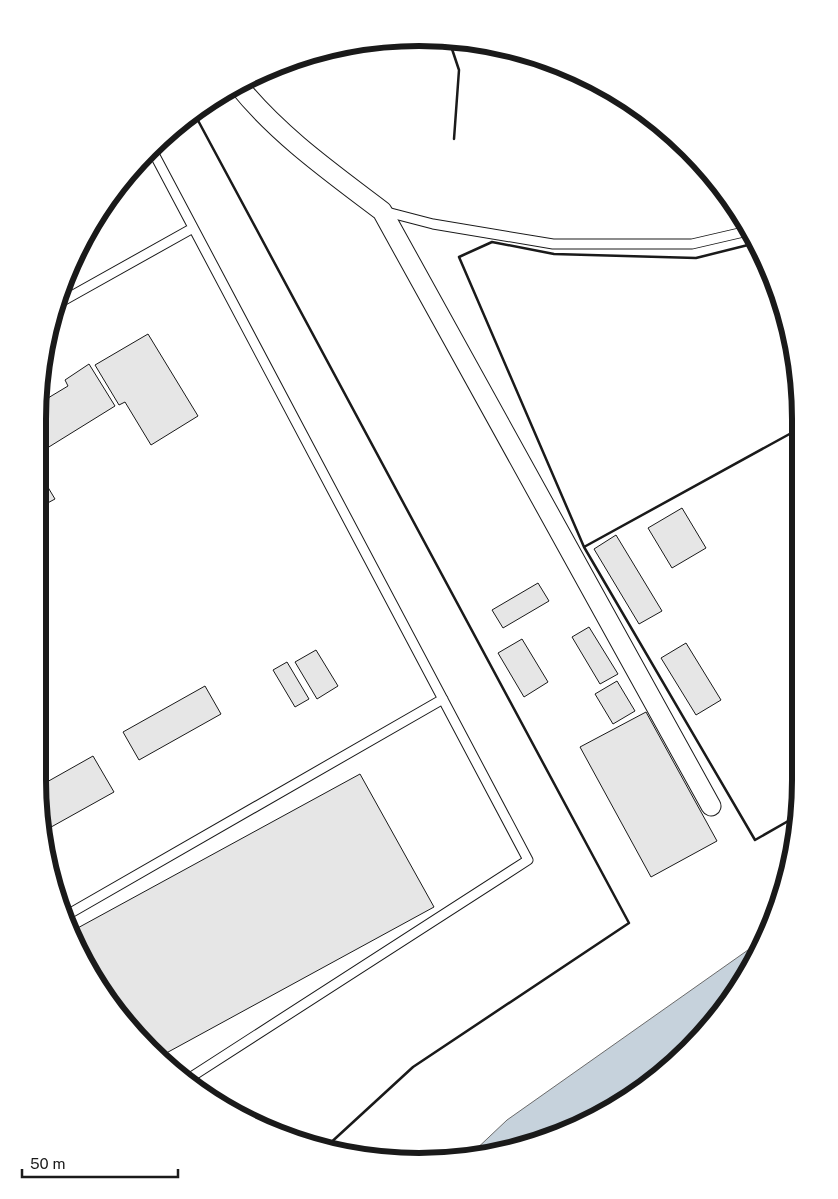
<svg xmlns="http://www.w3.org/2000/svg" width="838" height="1199" font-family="'Public Sans',sans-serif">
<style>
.water{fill:#c6d2dc;stroke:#6a6a6a}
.building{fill:#e6e6e6;stroke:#1a1a1a}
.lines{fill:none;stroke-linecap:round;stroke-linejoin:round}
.service-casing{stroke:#1a1a1a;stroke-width:11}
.minor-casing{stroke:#1a1a1a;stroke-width:21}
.service{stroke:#fff;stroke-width:9}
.minor{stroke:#fff;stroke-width:19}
.wall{stroke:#1a1a1a;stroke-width:2.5}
.rim{fill:none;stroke:#1a1a1a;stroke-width:6}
</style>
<rect width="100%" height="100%" fill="#fff"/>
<!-- water -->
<path class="water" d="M 765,938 L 736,992 L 689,1050 L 588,1122 L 493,1154 L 470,1155 L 507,1120 Z"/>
<!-- building -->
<path class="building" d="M 148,334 L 198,416 L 151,445 L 125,402 L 119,405 L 95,365 Z
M 89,364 L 115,406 L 44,450 L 44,391 L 48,398 L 68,386 L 65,380 Z
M 43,479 L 55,499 L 42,506 Z
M 682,508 L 706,548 L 672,568 L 648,528 Z
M 616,535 L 662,611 L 639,624 L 594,549 Z
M 538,583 L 549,601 L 503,628 L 492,610 Z
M 589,627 L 618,674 L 600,684 L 572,637 Z
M 522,639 L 548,682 L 524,697 L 498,653 Z
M 686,643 L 721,700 L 696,715 L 661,658 Z
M 316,650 L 338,686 L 317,699 L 295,662 Z
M 287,662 L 309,699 L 295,707 L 273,670 Z
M 617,681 L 635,711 L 613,724 L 595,694 Z
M 205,686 L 221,714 L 139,760 L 123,732 Z
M 646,712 L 717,841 L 651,877 L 580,747 Z
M 93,756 L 114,792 L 44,831 L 38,787 Z
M 360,774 L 434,907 L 159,1057 L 102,992 L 74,930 Z"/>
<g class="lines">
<defs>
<path id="service" d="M 151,148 L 528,860 L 188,1079
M 383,211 L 433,224 L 553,244 L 692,244 L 748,231
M 59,303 L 193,228
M 67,915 L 443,699"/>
<path id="minor" d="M 238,85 C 278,135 332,173 382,211 L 711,806"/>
</defs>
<!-- service casing -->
<use href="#service" class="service-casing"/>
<!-- minor casing -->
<use href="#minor" class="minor-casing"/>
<!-- service -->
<use href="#service" class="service"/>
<!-- minor -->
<use href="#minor" class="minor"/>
<!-- wall -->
<path class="wall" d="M 449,40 L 459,70 L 454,139
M 194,113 L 629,923 L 413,1067 L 326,1147
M 756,243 L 696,258 L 554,254 L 492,242 L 459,257 L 584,547 L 755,840 L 797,816
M 584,547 L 795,431"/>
</g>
<!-- crop -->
<path d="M0 0H838V1199H0ZM419 46H419A373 373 0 0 1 792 419V780A373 373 0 0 1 419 1153H419A373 373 0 0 1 46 780V419A373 373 0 0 1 419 46Z" fill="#fff" fill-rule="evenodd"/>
<path class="rim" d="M419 46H419A373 373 0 0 1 792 419V780A373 373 0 0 1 419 1153H419A373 373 0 0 1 46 780V419A373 373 0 0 1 419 46Z"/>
<!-- scale -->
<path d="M22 1169v8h156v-8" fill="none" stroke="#1a1a1a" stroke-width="2.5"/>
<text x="30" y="1169" font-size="15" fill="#1a1a1a" stroke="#ffffff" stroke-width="4" paint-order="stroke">50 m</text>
</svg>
